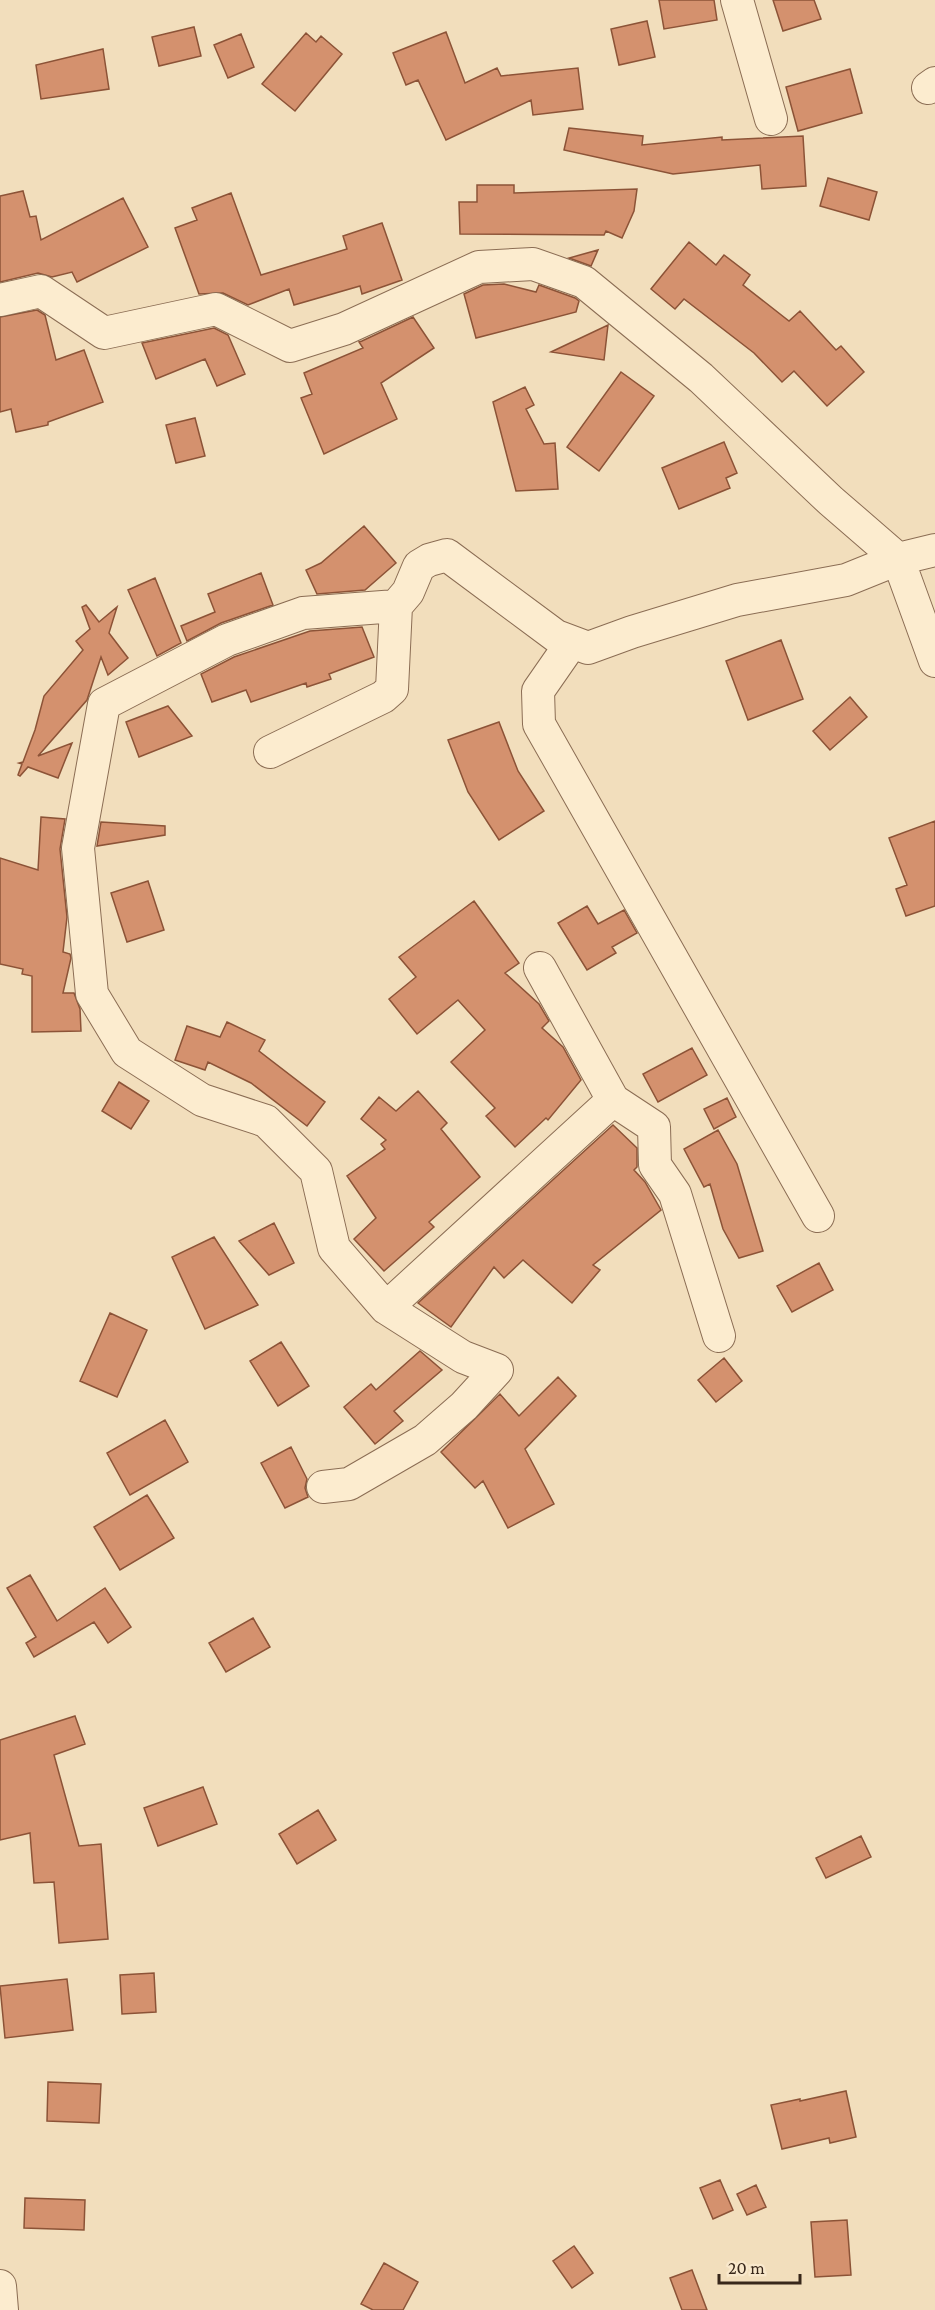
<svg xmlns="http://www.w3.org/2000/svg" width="935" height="2310" font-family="'Crimson Pro',serif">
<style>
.building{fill:#d4916e;stroke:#8c5337;stroke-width:1.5}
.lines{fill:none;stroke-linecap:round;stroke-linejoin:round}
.street-casing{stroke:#8b6d54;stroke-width:34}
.street{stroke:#fceccf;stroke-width:32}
</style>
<rect width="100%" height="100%" fill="#f2debc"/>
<!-- building -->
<path class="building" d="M 659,0 L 714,0 L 717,20 L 664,29 Z
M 773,0 L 814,0 L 821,19 L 783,31 Z
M 647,21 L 655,57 L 619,65 L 611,29 Z
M 194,27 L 201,56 L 159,66 L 152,37 Z
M 446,32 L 465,83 L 497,68 L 501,76 L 578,68 L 583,109 L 533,115 L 531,100 L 446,140 L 418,80 L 406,85 L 393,53 Z
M 306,33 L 316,42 L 321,36 L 342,54 L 295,111 L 262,84 Z
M 241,34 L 254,67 L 228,78 L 214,45 Z
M 103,49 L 109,89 L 41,99 L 36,65 Z
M 850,69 L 862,113 L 798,131 L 786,87 Z
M 569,128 L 643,136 L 642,145 L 722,137 L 722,140 L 803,136 L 806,186 L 762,189 L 760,165 L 673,174 L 564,150 Z
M 828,178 L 877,192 L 869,220 L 820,206 Z
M 477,185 L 514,185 L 514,193 L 637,189 L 634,211 L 622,238 L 606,231 L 604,235 L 460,234 L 459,202 L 477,202 Z
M 23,191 L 30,217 L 36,216 L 41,240 L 123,198 L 148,247 L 77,282 L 72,272 L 52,277 L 38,273 L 0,282 L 0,196 Z
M 231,193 L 261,275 L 347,249 L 343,236 L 382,223 L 402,280 L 362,294 L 360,286 L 294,305 L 289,289 L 248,305 L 223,293 L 199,294 L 175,228 L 197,220 L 192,208 Z
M 689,242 L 716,265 L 724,255 L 750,275 L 743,285 L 789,321 L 800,311 L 836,350 L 841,346 L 864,372 L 827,406 L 794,371 L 782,382 L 754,353 L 684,299 L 675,309 L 651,289 Z
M 598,250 L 591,266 L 569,258 Z
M 504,284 L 536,292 L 539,285 L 575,298 L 579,301 L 576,312 L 476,338 L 464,294 L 483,285 Z
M 37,310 L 45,315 L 56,360 L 84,350 L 103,402 L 48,422 L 48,425 L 16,432 L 11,409 L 0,412 L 0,317 Z
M 413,317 L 434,348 L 381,383 L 397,419 L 324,454 L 301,398 L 312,394 L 304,373 L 363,348 L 359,342 L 362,341 Z
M 608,325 L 604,360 L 551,352 Z
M 214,328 L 228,335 L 245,374 L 217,386 L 205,359 L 156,379 L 142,343 Z
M 621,372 L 654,396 L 599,471 L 567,447 Z
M 525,387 L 534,405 L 526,409 L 544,444 L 555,443 L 558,489 L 516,491 L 493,402 Z
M 195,418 L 205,456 L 176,463 L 166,425 Z
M 724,442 L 737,473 L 726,478 L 730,488 L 679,509 L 662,468 Z
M 364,526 L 396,563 L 365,590 L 317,594 L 306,570 L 321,563 Z
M 261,573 L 273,605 L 221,623 L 187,641 L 181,626 L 215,612 L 208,594 Z
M 155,578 L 181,643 L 157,656 L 128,590 Z
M 86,605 L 99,622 L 117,607 L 109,633 L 128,658 L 108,675 L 101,657 L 87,700 L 38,756 L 72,743 L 58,778 L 28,767 L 20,776 L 18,775 L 22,764 L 19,763 L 23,762 L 35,730 L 44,696 L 83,650 L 76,641 L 90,629 L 82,607 Z
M 362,627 L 374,657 L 329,674 L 331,679 L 307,687 L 306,683 L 251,702 L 246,690 L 212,702 L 201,674 L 234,657 L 310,631 Z
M 781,640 L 803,699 L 748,720 L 726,661 Z
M 850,697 L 867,717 L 830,750 L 813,731 Z
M 168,706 L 192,736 L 139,757 L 126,722 Z
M 499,722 L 518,771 L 544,811 L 499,840 L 468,792 L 448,740 Z
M 41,817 L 65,819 L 60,849 L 67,917 L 63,952 L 70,954 L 71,958 L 63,993 L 74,993 L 80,1009 L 81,1031 L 32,1032 L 32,976 L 22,974 L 23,969 L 0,964 L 0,858 L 38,870 Z
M 935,821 L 935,906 L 906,916 L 896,889 L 907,885 L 889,838 Z
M 101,822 L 165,826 L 165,835 L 97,846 Z
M 148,881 L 164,930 L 127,942 L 111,893 Z
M 474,901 L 519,963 L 505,973 L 539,1004 L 549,1021 L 542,1028 L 563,1047 L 581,1080 L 548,1120 L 546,1118 L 515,1147 L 486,1116 L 495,1108 L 451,1062 L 485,1030 L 458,1000 L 417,1034 L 389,999 L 416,977 L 399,957 Z
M 587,906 L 598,924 L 624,910 L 637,933 L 612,947 L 616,953 L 587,970 L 558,923 Z
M 227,1022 L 265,1040 L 259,1051 L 325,1102 L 307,1126 L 251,1083 L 208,1062 L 205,1070 L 175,1060 L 187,1026 L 220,1037 Z
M 692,1048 L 707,1075 L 658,1102 L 643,1074 Z
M 119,1082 L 149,1101 L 131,1129 L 102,1111 Z
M 418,1091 L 447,1123 L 441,1129 L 480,1177 L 429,1222 L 434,1227 L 384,1271 L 354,1239 L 376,1218 L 347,1176 L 385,1149 L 381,1144 L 386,1140 L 361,1119 L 379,1097 L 396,1111 Z
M 727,1098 L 736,1117 L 714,1129 L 704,1109 Z
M 613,1125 L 637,1148 L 637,1167 L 634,1170 L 645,1182 L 661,1210 L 593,1265 L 600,1270 L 572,1303 L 523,1260 L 504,1278 L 494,1267 L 451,1327 L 418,1303 Z
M 718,1130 L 737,1164 L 763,1251 L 739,1258 L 723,1229 L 710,1184 L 704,1187 L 684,1149 Z
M 274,1223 L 294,1263 L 269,1275 L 239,1241 Z
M 214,1237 L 258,1305 L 205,1329 L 172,1257 Z
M 819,1263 L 833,1290 L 792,1312 L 777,1286 Z
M 110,1313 L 147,1330 L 117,1397 L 80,1381 Z
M 281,1342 L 309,1386 L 278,1406 L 250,1361 Z
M 420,1351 L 442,1370 L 394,1411 L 403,1421 L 375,1444 L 344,1407 L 371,1384 L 376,1390 Z
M 724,1358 L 742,1381 L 716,1402 L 698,1380 Z
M 558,1377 L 576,1396 L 525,1449 L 554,1504 L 508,1528 L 483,1481 L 475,1488 L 441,1452 L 500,1394 L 519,1416 Z
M 165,1420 L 188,1462 L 130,1495 L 107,1453 Z
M 291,1447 L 307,1479 L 305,1488 L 308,1497 L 285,1508 L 261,1463 Z
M 147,1495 L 174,1538 L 120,1570 L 94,1527 Z
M 30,1575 L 57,1621 L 105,1588 L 131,1627 L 108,1643 L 94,1622 L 34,1657 L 26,1643 L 36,1637 L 7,1588 Z
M 253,1618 L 270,1647 L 226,1672 L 209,1643 Z
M 75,1716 L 85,1744 L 54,1755 L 79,1846 L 101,1844 L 108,1939 L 59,1943 L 54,1882 L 34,1883 L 30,1833 L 0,1840 L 0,1740 Z
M 203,1787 L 217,1824 L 158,1846 L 144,1808 Z
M 318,1810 L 336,1840 L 297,1864 L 279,1834 Z
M 861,1836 L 871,1857 L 826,1878 L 816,1858 Z
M 154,1973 L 156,2012 L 122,2014 L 120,1975 Z
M 67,1979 L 73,2030 L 5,2038 L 0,1986 Z
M 48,2082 L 101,2084 L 99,2123 L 47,2121 Z
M 846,2091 L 856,2137 L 830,2143 L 829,2138 L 782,2149 L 771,2105 L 800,2099 L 800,2101 Z
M 720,2180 L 733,2210 L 713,2219 L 700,2188 Z
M 756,2185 L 766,2207 L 747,2215 L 737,2194 Z
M 25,2198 L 85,2200 L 84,2230 L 24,2228 Z
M 847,2220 L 851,2275 L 815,2277 L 811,2222 Z
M 574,2246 L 593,2273 L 572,2288 L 553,2261 Z
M 384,2263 L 418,2282 L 403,2310 L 373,2310 L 361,2304 Z
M 692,2270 L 707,2310 L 682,2310 L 670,2278 Z"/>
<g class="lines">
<defs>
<path id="street" d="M 737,0 L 771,119
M 928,88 L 935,83
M 0,300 L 41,291 L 104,333 L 216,309 L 290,346 L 344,329 L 479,267 L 533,264 L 584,282 L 701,378 L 831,501 L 898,559 L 935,550
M 396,606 L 303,613 L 227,640 L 104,704 L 78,848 L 92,994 L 127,1052 L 202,1100 L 266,1121 L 316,1171 L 334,1248 L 386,1308 L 613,1100
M 572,642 L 538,691 L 539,724 L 818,1216
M 270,752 L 383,697 L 392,689 L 396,606 L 408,592 L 419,566 L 429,560 L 447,555 L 556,636 L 588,648 L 632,632 L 737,600 L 846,580 L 898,559 L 935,661
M 540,968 L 613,1100 L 654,1127 L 655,1165 L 675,1194 L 719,1336
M 323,1487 L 349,1484 L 425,1440 L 464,1406 L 497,1370 L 463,1357 L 386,1308
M 0,2286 L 2,2310"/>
</defs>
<!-- street casing -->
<use href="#street" class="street-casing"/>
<!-- street -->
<use href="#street" class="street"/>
</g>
<!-- scale -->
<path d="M719 2274v9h81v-9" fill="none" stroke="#38271a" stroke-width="3"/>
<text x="728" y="2274" font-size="18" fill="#38271a" stroke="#f9e8cc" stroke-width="4.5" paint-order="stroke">20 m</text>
</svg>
